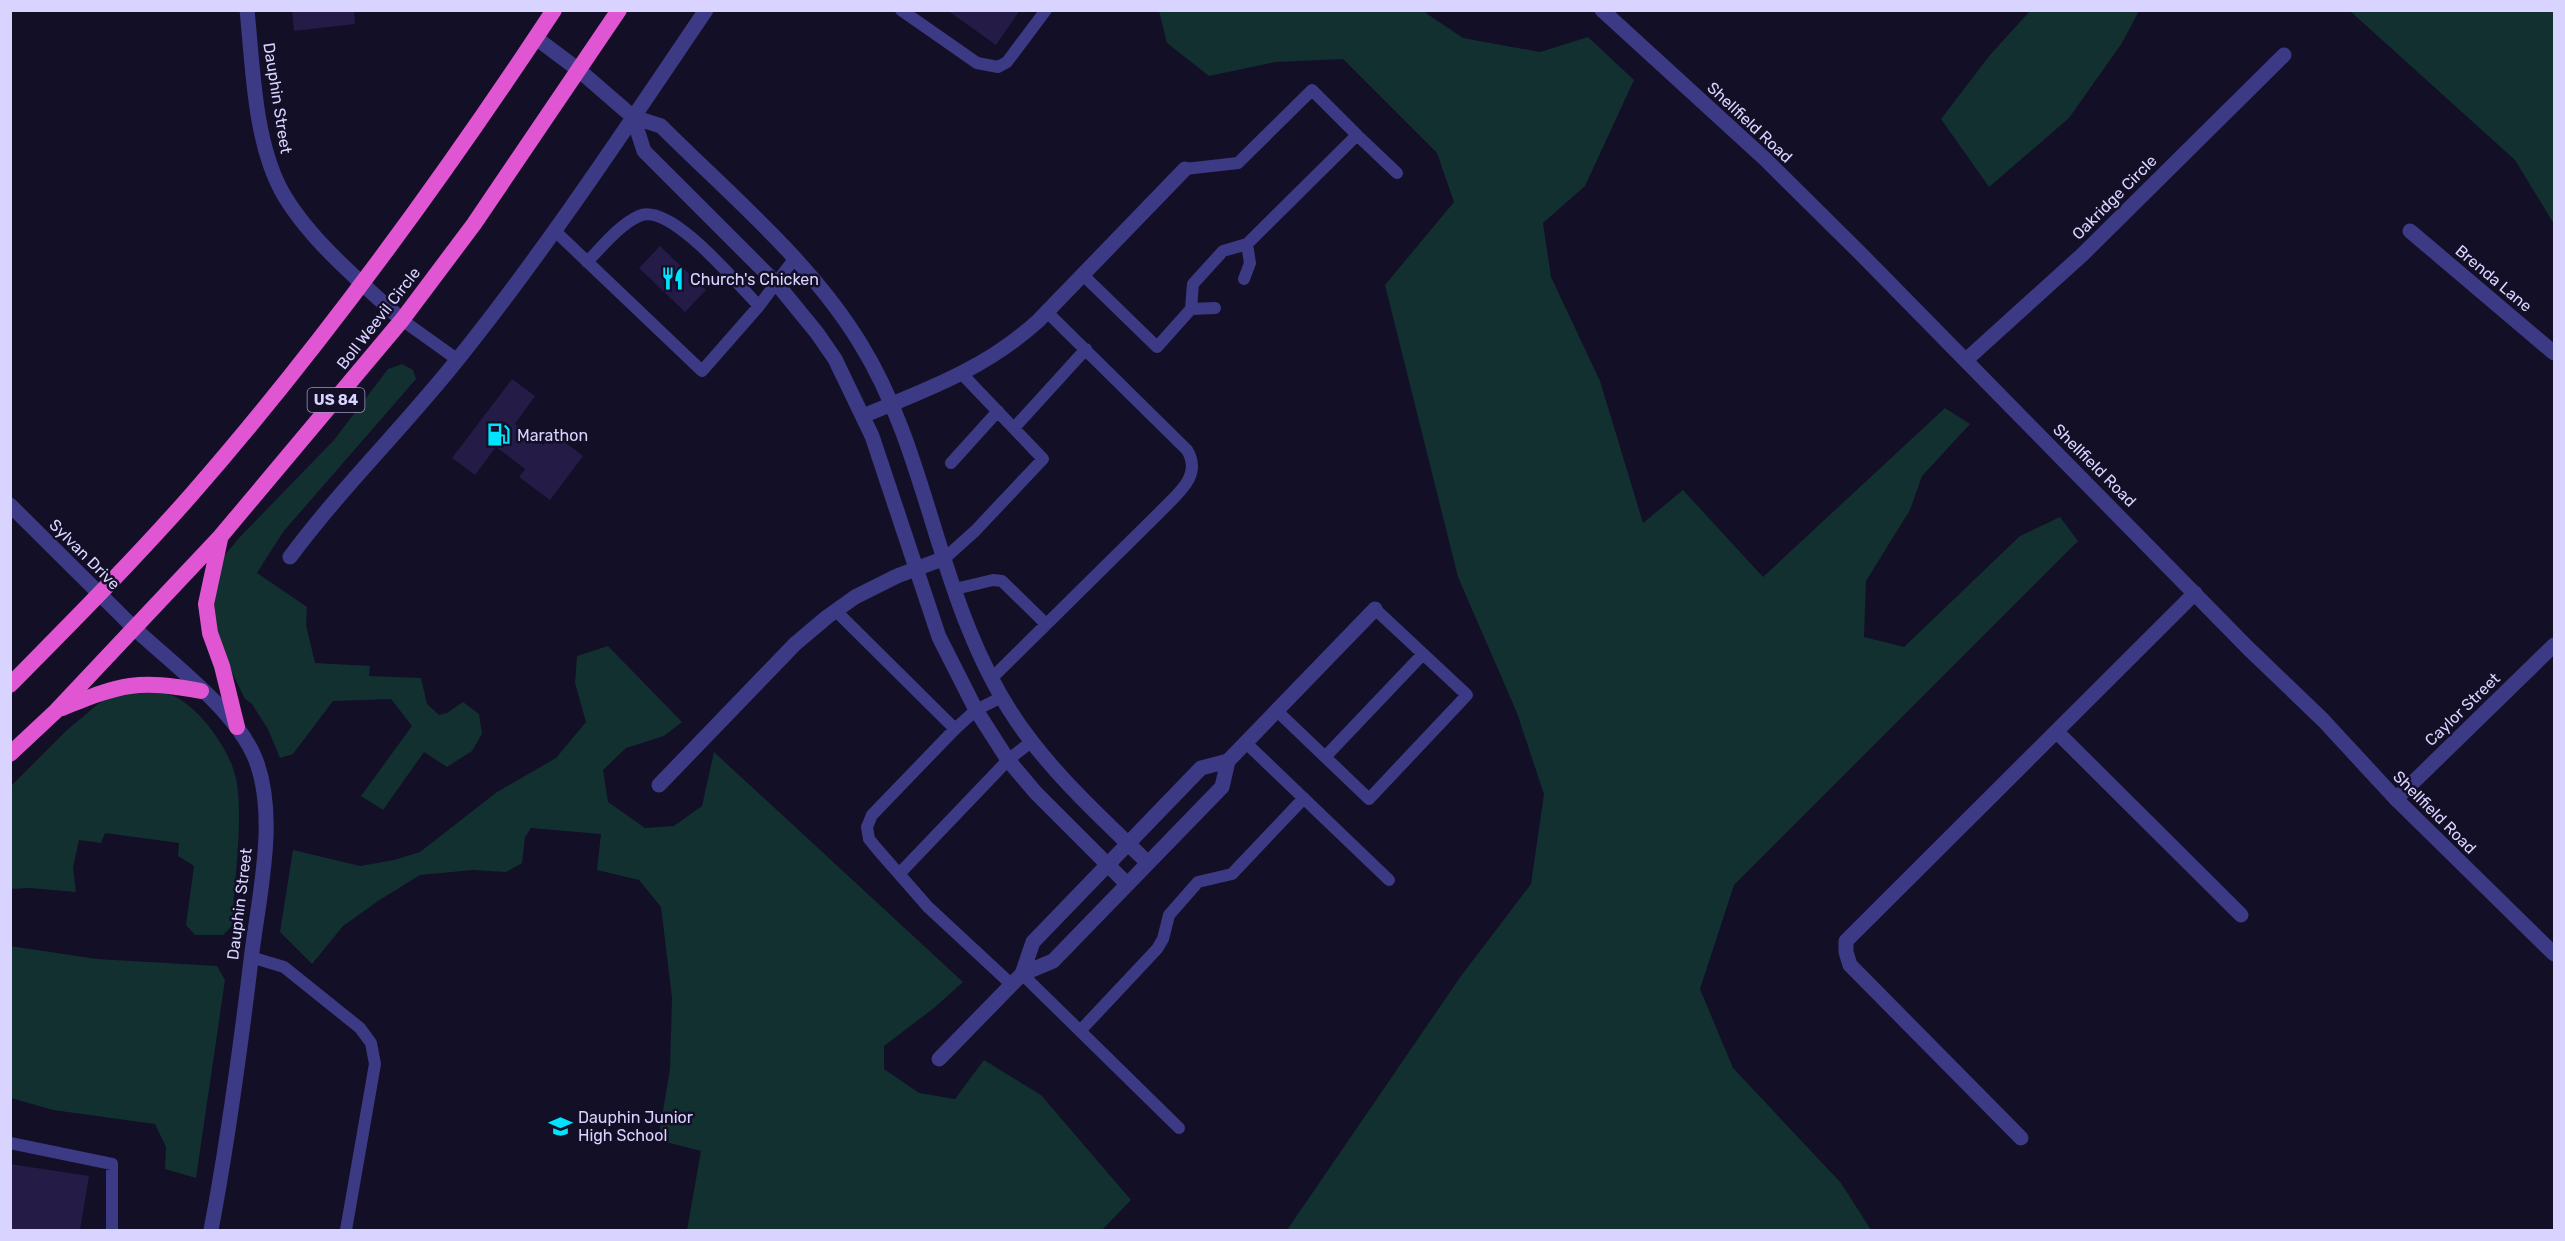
<svg xmlns="http://www.w3.org/2000/svg" width="2565" height="1241" font-family="Rubik,sans-serif">
<style>
.green{fill:#12302f}
.building{fill:#241b47}
.lines{fill:none;stroke-linecap:round;stroke-linejoin:round}
.service{stroke:#3d3a85;stroke-width:12}
.minor{stroke:#3d3a85;stroke-width:15}
.tertiary{stroke:#3d3a85;stroke-width:15}
.trunk{stroke:#e055d1;stroke-width:16}
.labels{text-anchor:middle;stroke-width:5;stroke-linejoin:round;paint-order:stroke}
.shield{fill:#130f26;stroke:#9e99be;stroke-width:1.5}
.shield-label{font-size:15px;font-weight:bold;fill:#d9d4ff}
.street-label{font-size:16px;fill:#d9d4ff;stroke:#130f26}
.poi-label{font-size:16px;fill:#d9d4ff;stroke:#130f26;text-anchor:start}
</style>
<rect width="100%" height="100%" fill="#130f26"/>
<!-- green -->
<path class="green" d="M 1159,11 L 1423,11 L 1463,38 L 1540,52 L 1588,37 L 1634,80 L 1585,186 L 1543,223 L 1551,277 L 1600,381 L 1643,523 L 1683,490 L 1763,577 L 1945,408 L 1970,424 L 1922,476 L 1910,510 L 1866,581 L 1864,637 L 1904,647 L 2020,536 L 2060,517 L 2078,541 L 1734,885 L 1700,989 L 1733,1068 L 1841,1183 L 1871,1230 L 1287,1230 L 1461,976 L 1531,884 L 1544,794 L 1517,713 L 1458,577 L 1385,285 L 1454,202 L 1437,153 L 1343,59 L 1276,62 L 1209,76 L 1167,43 Z
M 2030,11 L 2139,11 L 2122,43 L 2069,118 L 1989,187 L 1941,119 L 1990,55 Z
M 2350,11 L 2554,11 L 2554,224 L 2515,160 Z
M 402,364 L 413,370 L 416,379 L 283,532 L 257,573 L 307,607 L 306,625 L 315,663 L 370,666 L 369,676 L 421,678 L 427,704 L 439,715 L 447,713 L 463,702 L 479,714 L 482,734 L 472,751 L 447,767 L 424,752 L 383,810 L 361,796 L 412,726 L 391,699 L 333,701 L 293,754 L 280,758 L 268,729 L 252,704 L 245,699 L 222,652 L 216,632 L 213,589 L 219,562 L 240,537 L 334,440 L 388,369 Z
M 608,646 L 682,722 L 664,736 L 626,748 L 603,770 L 608,802 L 645,828 L 674,826 L 702,806 L 714,752 L 963,982 L 934,1008 L 884,1046 L 884,1069 L 919,1093 L 955,1099 L 984,1060 L 1041,1095 L 1131,1200 L 1102,1230 L 687,1230 L 701,1151 L 658,1140 L 670,1069 L 672,998 L 661,907 L 639,880 L 597,870 L 601,834 L 531,828 L 525,837 L 522,863 L 506,872 L 473,870 L 420,875 L 378,901 L 343,926 L 312,964 L 280,932 L 293,850 L 360,866 L 394,860 L 420,852 L 497,792 L 556,758 L 586,722 L 575,683 L 577,656 Z
M 135,691 C 147,693 166,692 176,697 C 202,711 229,749 236,778 C 244,817 234,883 232,926 L 223,935 L 195,935 L 186,925 L 194,866 L 178,856 L 179,843 L 105,833 L 101,843 L 79,840 L 73,867 L 76,892 L 30,888 L 10,889 L 10,787 L 67,730 L 104,699 Z
M 10,946 L 97,959 L 217,966 L 225,980 L 196,1178 L 165,1169 L 166,1147 L 155,1124 L 53,1110 L 11,1098 Z"/>
<!-- building -->
<path class="building" d="M 292,10 L 354,10 L 355,24 L 294,31 Z
M 947,10 L 1020,10 L 996,45 Z
M 660,246 L 706,290 L 685,312 L 639,268 Z
M 512,379 L 535,396 L 515,424 L 543,445 L 553,433 L 583,456 L 550,500 L 519,477 L 525,469 L 496,447 L 475,475 L 452,458 Z
M 10,1164 L 89,1176 L 80,1230 L 10,1230 Z"/>
<g class="lines">
<!-- service -->
<path class="service" d="M 901,10 L 977,63 L 998,67 L 1007,62 L 1046,10
M 1357,135 L 1397,173
M 554,230 L 702,371 L 759,306 L 794,259
M 587,262 C 602,247 619,225 639,216 C 670,201 738,285 759,306
M 1083,275 L 1157,347 L 1191,309 L 1193,284 L 1223,251 L 1247,244 L 1357,135 L 1312,90 L 1238,163 L 1185,169
M 1244,279 L 1250,263 L 1247,244
M 1191,309 L 1215,308
M 402,320 L 458,360
M 1014,428 L 1086,349
M 951,463 L 998,411
M 945,558 L 975,531 L 1043,459 L 962,374
M 955,589 L 993,580 L 1002,581 L 1046,624
M 836,611 L 955,729
M 992,678 L 1160,512 C 1177,494 1203,476 1187,450 L 1047,312
M 1002,697 L 976,710 L 955,729 L 872,815 L 867,827 L 869,839 L 878,850 L 928,907 L 1012,985
M 1276,710 L 1369,799 L 1467,695 L 1375,609
M 1245,742 L 1389,880
M 1325,757 L 1423,654
M 899,874 L 1008,760 L 1031,742
M 251,957 L 284,967 L 360,1028 L 371,1043 L 375,1064 L 346,1230
M 1022,974 L 1179,1128
M 1080,1031 L 1157,949 L 1163,939 L 1169,915 L 1198,882 L 1232,874 L 1304,798
M 10,1143 L 112,1164 L 112,1230"/>
<!-- minor -->
<path class="minor" d="M 536,38 L 580,71 L 633,117 L 661,126 C 729,194 810,261 860,343 C 914,430 930,533 968,627 C 984,667 1005,708 1032,742 C 1066,786 1108,824 1148,863
M 633,117 L 644,151 L 777,284 L 817,333 L 835,359 L 872,436 L 939,637 L 976,710 L 1008,760 L 1036,793 L 1127,884
M 2410,231 L 2554,353
M 1966,360 L 2082,255 L 2284,55
M 863,416 C 928,389 985,369 1038,321 L 1185,169
M 10,505 L 135,629
M 290,557 C 342,487 404,427 458,359 C 547,248 626,128 706,10
M 2057,732 L 2241,915
M 659,785 L 795,644 L 827,617 L 855,597 L 897,576 L 945,558
M 2396,799 L 2554,645
M 1022,974 L 1033,942 L 1201,768 L 1228,761 L 1375,609
M 939,1059 L 1022,974 L 1053,961 L 1222,787 L 1228,761
M 2021,1138 L 1850,965 L 1846,952 L 1846,941 L 2195,593"/>
<!-- tertiary -->
<path class="tertiary" d="M 247,10 C 253,67 254,139 281,190 C 308,239 361,282 402,320
M 1602,10 L 1765,159 L 1858,251 L 2248,648 L 2323,720 L 2396,799 L 2554,954
M 135,629 C 172,663 236,711 255,758 C 279,817 258,899 251,960 C 240,1051 228,1141 211,1230"/>
<!-- trunk -->
<path class="trunk" d="M 220,539 L 206,604 L 210,633 L 222,666 L 237,727
M 10,685 C 72,622 134,560 192,494 C 324,343 443,178 554,10
M 62,708 C 122,684 137,679 201,691
M 10,754 L 56,711 L 220,537 L 402,320 L 474,224 L 619,10"/>
</g>
<!-- icons -->
<defs>
<symbol id="restaurant-bare" viewBox="-9 -9 18 18"><path d="M-5-6h1v4h1v-4h1v4h1v-4h1v5L-1.5 .5V6h-2V.5L-5-1ZM5-6V6H3V1.5H1.5Q1.5-4 5-6Z" fill="#00e5ff" stroke="#130f26" stroke-width="2.5" paint-order="stroke"/></symbol>
<symbol id="fuel-bare" viewBox="-9 -9 18 18"><path d="M-5.5-6h7V0h2V4h1.3V-2.5L3-4.5l.8-.8L6-3V5H2.5V1h-1V6h-7ZM-4.2-4.7v3.2H.2V-4.7Z" fill="#00e5ff" stroke="#130f26" stroke-width="2.5" paint-order="stroke"/></symbol>
<symbol id="school-bare" viewBox="-9 -9 18 18"><path d="M0-5L7-2L0 1L-7-2ZM-4 1L0 2.5L4 1V4Q0 6-4 4Z" fill="#00e5ff" stroke="#130f26" stroke-width="2.5" paint-order="stroke"/></symbol>
</defs>
<g fill-rule="evenodd">
<use href="#restaurant-bare" x="656" y="262" width="33" height="33"/>
<use href="#fuel-bare" x="482" y="418" width="33" height="33"/>
<use href="#school-bare" x="544" y="1110" width="33" height="33"/>
</g>
<g class="labels">
<!-- shield labels -->
<rect class="shield" x="307.5" y="388" width="57" height="24" rx="4.5"/>
<g class="shield-label">
<text x="336" y="405">US 84</text>
</g>
<!-- street labels -->
<g class="street-label">
<text transform="translate(278 98) rotate(81)" y="6">Dauphin Street</text>
<text transform="translate(1750 122) rotate(43)" y="6">Shellfield Road</text>
<text transform="translate(2114 197) rotate(-45)" y="6">Oakridge Circle</text>
<text transform="translate(2494 278) rotate(40)" y="6">Brenda Lane</text>
<text transform="translate(378 318) rotate(-52)" y="6">Boll Weevil Circle</text>
<text transform="translate(2095 465) rotate(45)" y="6">Shellfield Road</text>
<text transform="translate(85 554) rotate(45)" y="6">Sylvan Drive</text>
<text transform="translate(2462 709) rotate(-44)" y="6">Caylor Street</text>
<text transform="translate(2435 812) rotate(45)" y="6">Shellfield Road</text>
<text transform="translate(239 904) rotate(-83)" y="6">Dauphin Street</text>
</g>
<!-- poi labels -->
<g class="poi-label">
<text x="690" y="285">Church's Chicken</text>
<text x="517" y="441">Marathon</text>
<text x="578" y="1123">Dauphin Junior<tspan x="578" dy="18">High School</tspan></text>
</g>
</g>
<!-- border -->
<rect width="2565" height="1241" fill="none" stroke="#d9d4ff" stroke-width="24"/>
</svg>
